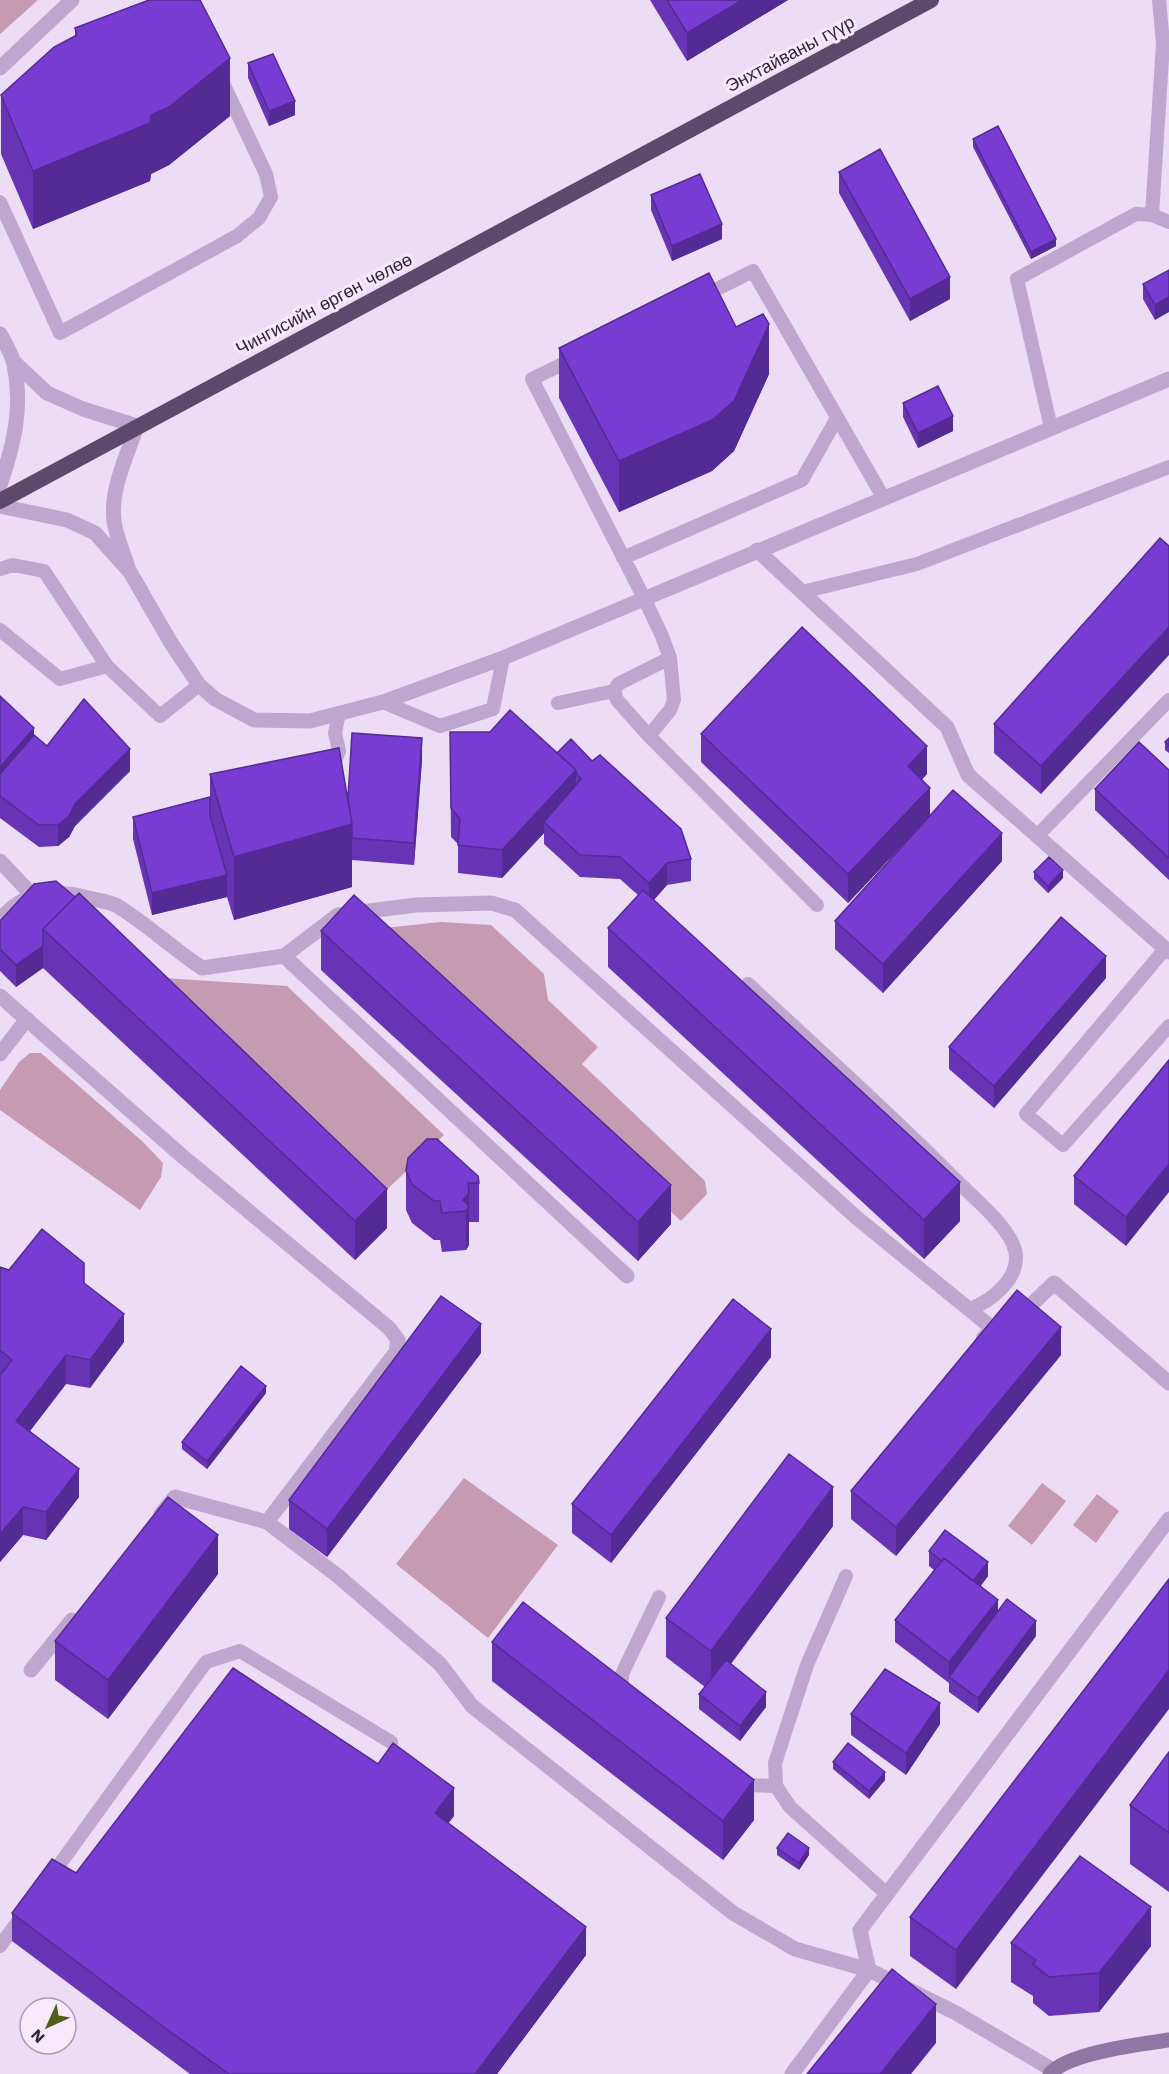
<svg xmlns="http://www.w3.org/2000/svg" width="1169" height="2074" font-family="'Work Sans',sans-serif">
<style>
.green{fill:#c69ab0}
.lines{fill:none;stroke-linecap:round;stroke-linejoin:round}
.service{stroke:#bfa6ce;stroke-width:14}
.minor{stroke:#bfa6ce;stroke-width:15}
.tertiary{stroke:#bfa6ce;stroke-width:15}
.secondary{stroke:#8e77a2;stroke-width:15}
.trunk{stroke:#5b4a6c;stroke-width:16}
.wall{fill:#6734b5}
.shaded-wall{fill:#542a94}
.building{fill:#783cd3;stroke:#542a94;stroke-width:1.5}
.labels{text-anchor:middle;stroke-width:6;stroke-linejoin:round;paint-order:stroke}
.street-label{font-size:18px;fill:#30283a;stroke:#f6e9fc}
</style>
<rect width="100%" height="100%" fill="#eddcf5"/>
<!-- green -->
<path class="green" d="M 0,0 L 38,0 L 0,34 Z
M 441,922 L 491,925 L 544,974 L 548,1000 L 598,1047 L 582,1064 L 705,1181 L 707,1194 L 681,1221 L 365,930 Z
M 133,976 L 287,986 L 444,1135 L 372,1204 Z
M 30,1053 L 41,1053 L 143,1142 L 163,1163 L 161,1177 L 140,1210 L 0,1110 L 0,1090 L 19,1062 Z
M 464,1478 L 558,1545 L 488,1638 L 396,1564 Z
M 1042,1483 L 1066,1501 L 1032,1545 L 1008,1526 Z
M 1097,1494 L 1119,1511 L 1096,1543 L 1073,1525 Z"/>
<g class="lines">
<!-- service -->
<path class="service" d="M 1159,0 L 1163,43 L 1152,215 L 1169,222
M 0,202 L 60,333 L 237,236 L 259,218 L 271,197 L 266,174 L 223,83
M 701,297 L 753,271 L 883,497
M 573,359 L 532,379 L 644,598 L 662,636 L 670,658 L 618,684 L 614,691 L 617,700 L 649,736 L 817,905
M 1051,428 L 1017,279 L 1136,214 L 1152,215
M 623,558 L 802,480 L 837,418
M 0,569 L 13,565 L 44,571 L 107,666 L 160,716 L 199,685
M 802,592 L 917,564 L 1169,467
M 0,630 L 60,679 L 107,666
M 383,702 L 440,726 L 493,709 L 503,658
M 558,703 L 614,691
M 649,736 L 670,710 L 674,700 L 670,658
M 334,764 L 339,751 L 335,733 L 339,713
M 1037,836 L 1169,700
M 1165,949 L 1026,1114 L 1063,1145 L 1169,1026
M 748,984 C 819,1050 892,1115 960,1184 C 977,1201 1009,1227 1015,1250 C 1022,1277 991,1302 969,1309
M 846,1576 L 807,1665 L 775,1763 L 776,1786 L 790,1807 L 887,1894
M 624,1694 L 622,1693 L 622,1674 L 659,1597
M 738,1780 L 745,1785 L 776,1786
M 49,1879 L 206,1662 L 240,1651 L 391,1742
M 0,1946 L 22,1916"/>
<!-- minor -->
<path class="minor" d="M 757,550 L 947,727 L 968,775 L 1169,952
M 0,861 L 32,895
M 0,920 C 27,888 55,889 93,899 C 101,901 112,902 119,907 C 148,925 173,949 202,968 L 284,956 L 338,915 L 416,905 L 491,903 L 515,910 L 857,1218 L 992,1328 L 983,1339
M 284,956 L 627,1276
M 0,996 L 181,1155 L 389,1328 L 398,1340 L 396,1352 L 267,1522
M 0,1054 L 27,1019
M 1018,1314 L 1028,1308 L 1054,1283 L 1169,1383
M 161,1514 L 175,1497 L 267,1522 L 338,1576 L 440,1664 L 472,1706 L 733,1913 L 795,1949 L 869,1970 L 956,2013 L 1053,2070
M 31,1670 L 72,1620
M 792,2074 L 869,1970 L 860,1930 L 1169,1519"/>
<!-- tertiary -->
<path class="tertiary" d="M 0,68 L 72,0
M 0,334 C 5,343 12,354 14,364 C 23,408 14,444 0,485
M 14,362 L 47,393 L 83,409 L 137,426 C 127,456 110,489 114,521 C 116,536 123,552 128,567
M 0,506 L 67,520 L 95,533 L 130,572 L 171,643 L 199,685 L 215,699 L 254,720 L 310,721 L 383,702 L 503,658 L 1169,379"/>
<!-- secondary -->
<path class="secondary" d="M 1050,2074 C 1067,2053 1141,2044 1169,2040"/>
<!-- trunk -->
<path class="trunk" d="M 0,501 L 931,0"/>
</g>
<!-- wall -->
<path class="wall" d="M 650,0 L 788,0 L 687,61 Z
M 75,28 L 230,116 L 169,165 L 151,174 L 150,181 L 33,229 L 1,154 L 1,95 L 75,36 Z
M 248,63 L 295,115 L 269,126 L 248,78 Z
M 973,139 L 1056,246 L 1031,259 L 973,147 Z
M 839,172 L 950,299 L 910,321 L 839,193 Z
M 651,195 L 722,239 L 672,261 L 651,210 Z
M 1169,270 L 1155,320 L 1143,299 L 1143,284 Z
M 736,327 L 769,374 L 734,451 L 712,471 L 619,512 L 559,398 L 559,348 Z
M 903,403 L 953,431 L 918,448 L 903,417 Z
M 1160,538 L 1041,794 L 994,753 L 994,724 Z
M 0,696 L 34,735 L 47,746 L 130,771 L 75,826 L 69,837 L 58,846 L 39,847 L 0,818 Z
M 450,732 L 557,753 L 592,761 L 691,859 L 691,881 L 667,885 L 654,900 L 960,1221 L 924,1259 L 608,967 L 608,928 L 638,895 L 620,879 L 580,877 L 544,844 L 544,833 L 502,878 L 458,873 L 458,844 L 451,837 Z
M 701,734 L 927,774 L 922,779 L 930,815 L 1002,861 L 883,993 L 835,949 L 835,921 L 916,831 L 848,903 L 701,762 Z
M 1169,738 L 1169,753 L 1165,750 L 1165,742 Z
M 422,760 L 414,865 L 352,860 L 352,887 L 234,920 L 227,897 L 152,915 L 133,839 L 133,817 L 210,797 L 210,774 L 348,798 Z
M 1169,770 L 1169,880 L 1095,810 L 1095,789 Z
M 1034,872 L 1063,878 L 1048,893 L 1034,879 Z
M 34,884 L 387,1228 L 355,1260 L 43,968 L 16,987 L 0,971 L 0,921 Z
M 321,931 L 671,1224 L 638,1261 L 321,970 Z
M 1106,978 L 994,1108 L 949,1069 L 949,1047 Z
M 1169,1060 L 1126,1246 L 1074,1204 L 1074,1176 Z
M 406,1171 L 479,1183 L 479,1222 L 469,1222 L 469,1245 L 466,1250 L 442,1252 L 440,1240 L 434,1240 L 412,1223 L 406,1210 Z
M 0,1267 L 9,1270 L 84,1283 L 124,1342 L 90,1388 L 66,1384 L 30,1431 L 79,1497 L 46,1540 L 23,1535 L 0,1562 Z
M 481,1353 L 327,1557 L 289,1529 L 289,1500 Z
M 1061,1355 L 896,1556 L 851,1519 L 851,1491 Z
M 771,1357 L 611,1563 L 572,1533 L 572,1504 Z
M 266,1393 L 207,1469 L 182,1449 L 182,1442 Z
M 833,1526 L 731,1664 L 766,1707 L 740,1741 L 699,1709 L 699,1694 L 705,1687 L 666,1657 L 666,1618 Z
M 929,1551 L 988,1576 L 980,1586 L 998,1612 L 1036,1636 L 978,1713 L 949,1692 L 949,1683 L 895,1642 L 895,1620 L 934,1570 L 929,1566 Z
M 218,1574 L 108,1719 L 55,1680 L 55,1641 Z
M 1169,1579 L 956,1989 L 910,1956 L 910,1917 Z
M 492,1642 L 754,1820 L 723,1860 L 492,1681 Z
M 851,1714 L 940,1724 L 906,1775 L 851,1735 Z
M 1169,1752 L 1169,1892 L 1130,1864 L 1130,1805 Z
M 833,1762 L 885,1780 L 869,1799 L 833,1769 Z
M 454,1816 L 448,1823 L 586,1955 L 497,2074 L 190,2074 L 12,1941 L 12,1913 L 76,1873 Z
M 777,1848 L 809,1855 L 799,1870 L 777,1855 Z
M 1011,1943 L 1151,1946 L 1099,2012 L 1049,2016 L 1033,2003 L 1033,1996 L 1011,1982 Z"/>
<!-- shaded-wall -->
<path class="shaded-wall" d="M 742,0 L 788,0 L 687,61 L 687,33 Z
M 230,58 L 230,116 L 169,165 L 151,174 L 150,181 L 33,229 L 33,171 L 151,115 Z
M 295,101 L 295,115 L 269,126 L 269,111 Z
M 722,224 L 722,239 L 672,261 L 672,246 Z
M 1056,239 L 1056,246 L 1031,259 L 1031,252 Z
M 950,277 L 950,299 L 910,321 L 910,299 Z
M 1169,297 L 1169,312 L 1155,320 L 1155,305 Z
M 769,324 L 769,374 L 734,451 L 712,471 L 619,512 L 619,461 Z
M 953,416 L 953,431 L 918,448 L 918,433 Z
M 1169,627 L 1169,655 L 1041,794 L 1041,766 Z
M 34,728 L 34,757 L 0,795 L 0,767 Z
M 422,738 L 422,760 L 414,865 L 414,843 Z
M 927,746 L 927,774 L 908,795 L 908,766 Z
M 130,749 L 130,771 L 75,826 L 69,837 L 58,846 L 58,825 L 75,804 Z
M 576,770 L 576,798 L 544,822 L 544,833 L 502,878 L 502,850 Z
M 930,788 L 930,816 L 848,903 L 848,874 Z
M 352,824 L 352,887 L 234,920 L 234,857 Z
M 1002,833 L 1002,861 L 883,993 L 883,964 Z
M 667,863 L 667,885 L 649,905 L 649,883 Z
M 1063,870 L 1063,878 L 1048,893 L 1048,886 Z
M 227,875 L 227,897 L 152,915 L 152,893 Z
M 43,946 L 43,968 L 16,987 L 16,965 Z
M 1106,956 L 1106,978 L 994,1108 L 994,1086 Z
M 1169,1164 L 1169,1192 L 1126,1246 L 1126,1217 Z
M 960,1182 L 960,1221 L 924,1259 L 924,1220 Z
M 671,1185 L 671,1224 L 638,1261 L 638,1222 Z
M 387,1189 L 387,1228 L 355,1260 L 355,1221 Z
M 469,1193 L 469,1245 L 466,1250 L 466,1211 L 463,1200 Z
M 124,1314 L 124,1342 L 90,1388 L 90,1360 Z
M 481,1324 L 481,1353 L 327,1557 L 327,1529 Z
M 1061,1327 L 1061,1355 L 896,1556 L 896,1527 Z
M 771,1329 L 771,1357 L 611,1563 L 611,1535 Z
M 66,1355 L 66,1384 L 16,1449 L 16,1421 Z
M 266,1386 L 266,1393 L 207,1469 L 207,1461 Z
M 79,1469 L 79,1497 L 46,1540 L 46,1512 Z
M 833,1487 L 833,1526 L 711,1690 L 711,1651 Z
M 23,1507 L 23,1535 L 0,1562 L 0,1534 Z
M 218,1535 L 218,1574 L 108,1719 L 108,1680 Z
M 988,1562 L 988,1576 L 972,1598 L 972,1583 Z
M 998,1600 L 998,1622 L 949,1677 L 949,1684 L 949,1662 Z
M 1036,1621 L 1036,1636 L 978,1713 L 978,1698 Z
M 1169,1670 L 1169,1709 L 956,1989 L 956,1950 Z
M 766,1692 L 766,1707 L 740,1741 L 740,1726 Z
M 940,1703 L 940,1724 L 906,1775 L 906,1753 Z
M 885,1772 L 885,1780 L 869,1799 L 869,1791 Z
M 754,1780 L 754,1820 L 723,1860 L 723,1821 Z
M 454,1788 L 454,1816 L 435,1841 L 435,1813 Z
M 809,1848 L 809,1855 L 799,1870 L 799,1863 Z
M 1151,1907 L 1151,1946 L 1099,2012 L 1099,1973 Z
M 586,1927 L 586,1955 L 497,2074 L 475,2074 Z
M 936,2004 L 936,2043 L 911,2074 L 880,2074 Z"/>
<!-- building -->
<path class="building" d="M 149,0 L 200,0 L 230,58 L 169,107 L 151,115 L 150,123 L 33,171 L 1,95 L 54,47 L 77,35 L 75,28 Z
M 667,0 L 742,0 L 687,33 Z
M 273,54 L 295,101 L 269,111 L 248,63 Z
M 998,126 L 1056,239 L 1031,252 L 973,139 Z
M 880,149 L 950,277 L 910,299 L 839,172 Z
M 700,174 L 722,224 L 672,246 L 651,195 Z
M 1169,270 L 1169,297 L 1155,305 L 1143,284 Z
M 709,273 L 736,327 L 763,314 L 769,324 L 734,401 L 712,420 L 619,461 L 559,348 Z
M 938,386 L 953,416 L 918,433 L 903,403 Z
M 1160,538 L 1169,546 L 1169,627 L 1041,766 L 994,724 Z
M 802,627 L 927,746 L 908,766 L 930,788 L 848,874 L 701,734 Z
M 0,696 L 34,728 L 0,767 Z
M 84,699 L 130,749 L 75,804 L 69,816 L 58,825 L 39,825 L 0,796 L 0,774 L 34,735 L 47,746 Z
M 510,710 L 576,770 L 502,850 L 458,845 L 460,819 L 451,808 L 450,732 L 490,732 Z
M 352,733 L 422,738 L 414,843 L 352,838 L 352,824 L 348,798 Z
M 1169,738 L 1169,746 L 1165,742 Z
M 571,739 L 592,761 L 600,755 L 681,829 L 691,859 L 667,863 L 649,883 L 620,857 L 580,855 L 544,822 L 581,779 L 576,773 L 576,770 L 557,753 Z
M 1139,742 L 1169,770 L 1169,858 L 1095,789 Z
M 339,748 L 352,824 L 234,857 L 210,774 Z
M 953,790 L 1002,833 L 883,964 L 835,921 Z
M 210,797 L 210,816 L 227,875 L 152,893 L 133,817 Z
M 1049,857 L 1063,870 L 1048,886 L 1034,872 Z
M 56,881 L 75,897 L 43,929 L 43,946 L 16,965 L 0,949 L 0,921 L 34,884 Z
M 643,890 L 960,1182 L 924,1220 L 608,928 Z
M 79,893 L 387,1189 L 355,1221 L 43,929 Z
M 354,895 L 671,1185 L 638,1222 L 321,931 Z
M 1061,917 L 1106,956 L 994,1086 L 949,1047 Z
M 1169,1060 L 1169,1164 L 1126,1217 L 1074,1176 Z
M 427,1139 L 437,1139 L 478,1176 L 479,1183 L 468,1183 L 469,1193 L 463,1200 L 469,1206 L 466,1211 L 442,1213 L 440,1201 L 434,1201 L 412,1184 L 406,1171 L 408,1158 Z
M 42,1229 L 84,1263 L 84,1283 L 124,1314 L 90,1360 L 66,1355 L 16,1421 L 79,1469 L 46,1512 L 23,1507 L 0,1534 L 0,1375 L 12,1360 L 0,1350 L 0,1267 L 9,1270 Z
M 1017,1290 L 1061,1327 L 896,1527 L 851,1491 Z
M 441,1296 L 481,1324 L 327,1529 L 289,1500 Z
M 733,1299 L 771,1329 L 611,1535 L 572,1504 Z
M 241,1366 L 266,1386 L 207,1461 L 182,1442 Z
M 789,1454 L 833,1487 L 711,1651 L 666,1618 Z
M 168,1497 L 218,1535 L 108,1680 L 55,1641 Z
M 945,1530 L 988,1562 L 973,1581 L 944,1558 L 942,1561 L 929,1551 Z
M 944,1558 L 998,1600 L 949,1662 L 895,1620 Z
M 1169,1579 L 1169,1670 L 956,1950 L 910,1917 Z
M 1007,1599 L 1036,1621 L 978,1698 L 949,1677 Z
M 523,1602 L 754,1780 L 723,1821 L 492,1642 Z
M 726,1660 L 766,1692 L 740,1726 L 699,1694 Z
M 233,1668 L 378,1764 L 393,1743 L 454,1788 L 435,1813 L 586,1927 L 475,2074 L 229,2074 L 161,2025 L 12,1913 L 52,1859 L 76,1873 Z
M 885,1669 L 940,1703 L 906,1753 L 851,1714 Z
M 848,1743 L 885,1772 L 869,1791 L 833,1762 Z
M 1169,1752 L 1169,1833 L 1130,1805 Z
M 788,1833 L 809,1848 L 799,1863 L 777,1848 Z
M 1080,1856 L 1151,1907 L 1099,1973 L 1049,1977 L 1033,1964 L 1036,1960 L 1011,1943 Z
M 892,1969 L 936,2004 L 880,2074 L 807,2074 Z"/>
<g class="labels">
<!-- street labels -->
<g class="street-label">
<text transform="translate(790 54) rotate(-28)" y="6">Энхтайваны гүүр</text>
<text transform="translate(324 304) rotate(-28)" y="6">Чингисийн өргөн чөлөө</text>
</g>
</g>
<!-- north arrow -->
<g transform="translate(48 2026) rotate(225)"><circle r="28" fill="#f6e9fc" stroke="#a79cae" stroke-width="1.5"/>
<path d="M0-4.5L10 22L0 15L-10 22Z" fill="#506018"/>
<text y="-9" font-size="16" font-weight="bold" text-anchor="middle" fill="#30283a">N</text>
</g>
</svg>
